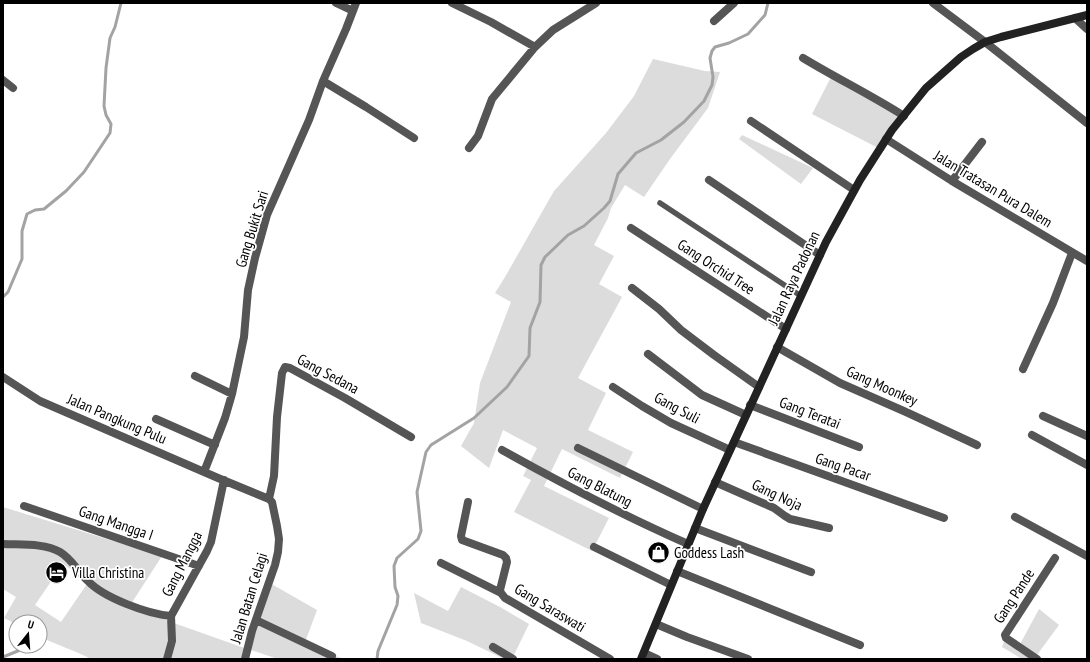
<svg xmlns="http://www.w3.org/2000/svg" width="1090" height="662" font-family="'PT Sans Narrow',sans-serif">
<style>
.green{fill:#dcdcdc;fill-rule:evenodd}
.lines{fill:none;stroke-linecap:round;stroke-linejoin:round}
.stream{stroke:#a3a3a3;stroke-width:3}
.service{stroke:#555;stroke-width:5.5}
.minor{stroke:#555;stroke-width:8}
.tertiary{stroke:#555;stroke-width:8}
.secondary{stroke:#222;stroke-width:8}
.labels{text-anchor:middle;stroke-width:3.5;stroke-linejoin:round;paint-order:stroke}
.street-label{font-size:15px;fill:#000;stroke:#fff}
.poi-label{font-size:15px;fill:#000;stroke:#fff;text-anchor:start}
</style>
<rect width="100%" height="100%" fill="#fff"/>
<!-- green -->
<path class="green" d="M 653,59 L 705,71 L 720,72 L 708,108 L 670,159 L 644,197 L 625,185 L 611,208 L 608,218 L 594,245 L 614,256 L 599,284 L 622,297 L 578,378 L 606,393 L 588,430 L 633,452 L 620,478 L 562,449 L 544,486 L 609,518 L 592,551 L 514,512 L 531,480 L 523,476 L 537,448 L 503,430 L 489,468 L 461,446 L 474,423 L 480,383 L 511,302 L 495,293 L 505,277 L 554,191 L 606,133 L 634,96 Z
M 831,77 L 902,116 L 884,151 L 812,114 Z
M 742,135 L 813,168 L 801,184 L 739,139 Z
M 3,507 L 162,556 L 129,607 L 168,621 L 250,650 L 268,582 L 317,610 L 304,645 L 344,659 L 278,659 L 251,650 L 247,659 L 91,659 C 74,650 57,645 40,637 L 40,622 L 16,622 L 16,624 L 4,618 L 16,597 L 3,589 ZM 63,564 L 89,581 L 61,622 L 35,605 Z
M 461,587 L 500,607 L 529,624 L 512,659 L 504,659 L 467,641 L 421,623 L 414,593 L 448,611 Z
M 1039,609 L 1059,625 L 1034,659 L 1022,659 L 1002,647 L 1005,639 L 1019,646 Z"/>
<g class="lines">
<!-- stream -->
<path class="stream" d="M 3,297 L 8,292 L 22,259 L 22,231 L 27,214 L 35,210 L 44,209 L 66,191 L 84,172 L 110,133 L 111,124 L 106,115 L 104,106 L 106,68 L 110,38 L 115,27 L 121,3
M 3,657 L 30,646
M 377,659 L 378,651 L 397,605 L 398,596 L 395,587 L 394,566 L 397,558 L 418,539 L 421,531 L 417,492 L 426,452 L 431,445 L 474,418 L 507,387 L 529,356 L 530,328 L 540,302 L 541,265 L 545,257 L 568,235 L 584,226 L 604,208 L 610,201 L 618,174 L 636,153 L 661,140 L 684,122 L 704,101 L 712,85 L 713,77 L 710,58 L 712,51 L 715,47 L 729,43 L 748,34 L 765,15 L 768,3"/>
<!-- service -->
<path class="service" d="M 660,203 L 801,296"/>
<!-- minor -->
<path class="minor" d="M 336,3 L 353,11
M 452,3 L 491,22 L 535,47
M 1075,18 L 1087,29
M 714,21 L 734,3
M 985,42 L 1087,123
M 803,58 C 836,78 871,95 904,116
M 3,80 L 13,88
M 323,81 L 366,107 L 414,138
M 751,121 L 854,190
M 886,139 L 952,181 L 1087,261
M 469,148 L 478,136 L 492,99 L 535,47 L 553,30 L 596,3
M 709,180 L 820,255
M 952,181 L 982,142
M 631,228 L 786,329
M 632,288 L 659,309 L 681,330 L 714,355 L 759,387
M 777,347 L 840,383 L 906,412 L 977,445
M 648,354 L 702,395 L 746,415
M 1023,369 L 1053,303 L 1072,253
M 195,376 L 232,394
M 3,377 L 40,401 L 218,478 L 269,499
M 613,387 L 642,406 L 671,423 L 730,450
M 750,405 L 859,447
M 1043,416 L 1087,436
M 156,419 L 215,445
M 1032,435 L 1087,465
M 734,442 C 804,468 874,492 944,518
M 578,448 L 703,509
M 502,450 C 563,484 624,516 688,544
M 204,472 L 225,418 L 232,394 L 244,337 L 248,290 L 255,258 L 267,215 L 309,120 L 323,81 L 346,29 L 356,3
M 715,482 L 774,508 L 785,516 L 790,519 L 829,528
M 269,499 L 274,476 L 277,417 L 282,373 L 285,367 L 290,368 L 345,398 L 411,437
M 468,502 L 461,536 L 462,540 L 503,555 L 506,558 L 507,562 L 500,590 L 501,593 L 505,598 L 610,659
M 24,506 L 199,566
M 1015,517 L 1087,556
M 695,528 L 811,572
M 3,544 C 21,545 44,543 60,552 C 72,559 78,572 88,581 C 104,598 148,614 171,616
M 594,547 L 671,585
M 441,563 L 501,593
M 677,571 L 860,645
M 256,620 L 332,656
M 656,624 L 687,637 L 748,659
M 493,647 L 513,659
M 644,653 L 657,659
M 167,659 L 172,641 L 171,616 L 207,551 L 211,542 L 224,480
M 245,659 L 252,631 L 275,565 L 278,552 L 279,539 L 277,526 L 272,502 L 269,499
M 1037,659 L 1006,638 L 1005,635 L 1055,558"/>
<!-- tertiary -->
<path class="tertiary" d="M 933,3 L 985,42"/>
<!-- secondary -->
<path class="secondary" d="M 641,659 L 703,509 L 826,242 L 860,180 L 892,130 L 926,88 L 961,57 L 973,49 L 985,42 L 1001,37 L 1087,15"/>
</g>
<!-- icons -->
<defs>
<symbol id="shop-disc" viewBox="-11 -11 22 22"><circle r="9.5" fill="#000" stroke="#fff"/><path d="M-5-2.5h2.3a2.7 3.5 0 0 1 5.4 0H5L5.5 6h-11ZM-1.5-2.5h3a1.5 2.3 0 0 0-3 0Z" fill="#fff"/></symbol>
<symbol id="hotel-disc" viewBox="-11 -11 22 22"><circle r="9.5" fill="#000" stroke="#fff"/><path d="M-6-4.5h1.5V1H6V5H4.5V3h-9V5H-6ZM-4 0a1.8 1.8 0 1 1 3.6 0ZM.5 0V-2.5h3Q6-2.5 6 0Z" fill="#fff"/></symbol>
</defs>
<g fill-rule="evenodd">
<use href="#shop-disc" x="646" y="540" width="25" height="25"/>
<use href="#hotel-disc" x="44" y="560" width="25" height="25"/>
</g>
<g class="labels">
<!-- street labels -->
<g class="street-label">
<text transform="translate(993 189) rotate(31)" y="5">Jalan Tratasan Pura Dalem</text>
<text transform="translate(252 229) rotate(-73)" y="5">Gang Bukit Sari</text>
<text transform="translate(716 267) rotate(33)" y="5">Gang Orchid Tree</text>
<text transform="translate(794 278) rotate(-65)" y="5">Jalan Raya Padonan</text>
<text transform="translate(328 374) rotate(28)" y="5">Gang Sedana</text>
<text transform="translate(882 386) rotate(24)" y="5">Gang Moonkey</text>
<text transform="translate(677 408) rotate(28)" y="5">Gang Suli</text>
<text transform="translate(810 413) rotate(21)" y="5">Gang Teratai</text>
<text transform="translate(117 419) rotate(23)" y="5">Jalan Pangkung Pulu</text>
<text transform="translate(843 467) rotate(19)" y="5">Gang Pacar</text>
<text transform="translate(600 487) rotate(27)" y="5">Gang Blatung</text>
<text transform="translate(777 495) rotate(25)" y="5">Gang Noja</text>
<text transform="translate(116 523) rotate(19)" y="5">Gang Mangga I</text>
<text transform="translate(182 564) rotate(-63)" y="5">Gang Mangga</text>
<text transform="translate(1014 596) rotate(-57)" y="5">Gang Pande</text>
<text transform="translate(249 598) rotate(-73)" y="5">Jalan Batan Celagi</text>
<text transform="translate(550 608) rotate(31)" y="5">Gang Saraswati</text>
</g>
<!-- poi labels -->
<g class="poi-label">
<text x="674" y="558">Goddess Lash</text>
<text x="72" y="578">Villa Christina</text>
</g>
</g>
<!-- border -->
<rect width="1090" height="662" fill="none" stroke="#000000" stroke-width="8"/>
<!-- north arrow -->
<g transform="translate(28 634) rotate(17)"><circle r="19" fill="#ffffff" stroke="#999999"/>
<path d="M0-3L7 15L0 10L-7 15Z" fill="#000000"/>
<text y="-6" font-size="11" font-weight="bold" text-anchor="middle" fill="#000000">U</text>
</g>
</svg>
